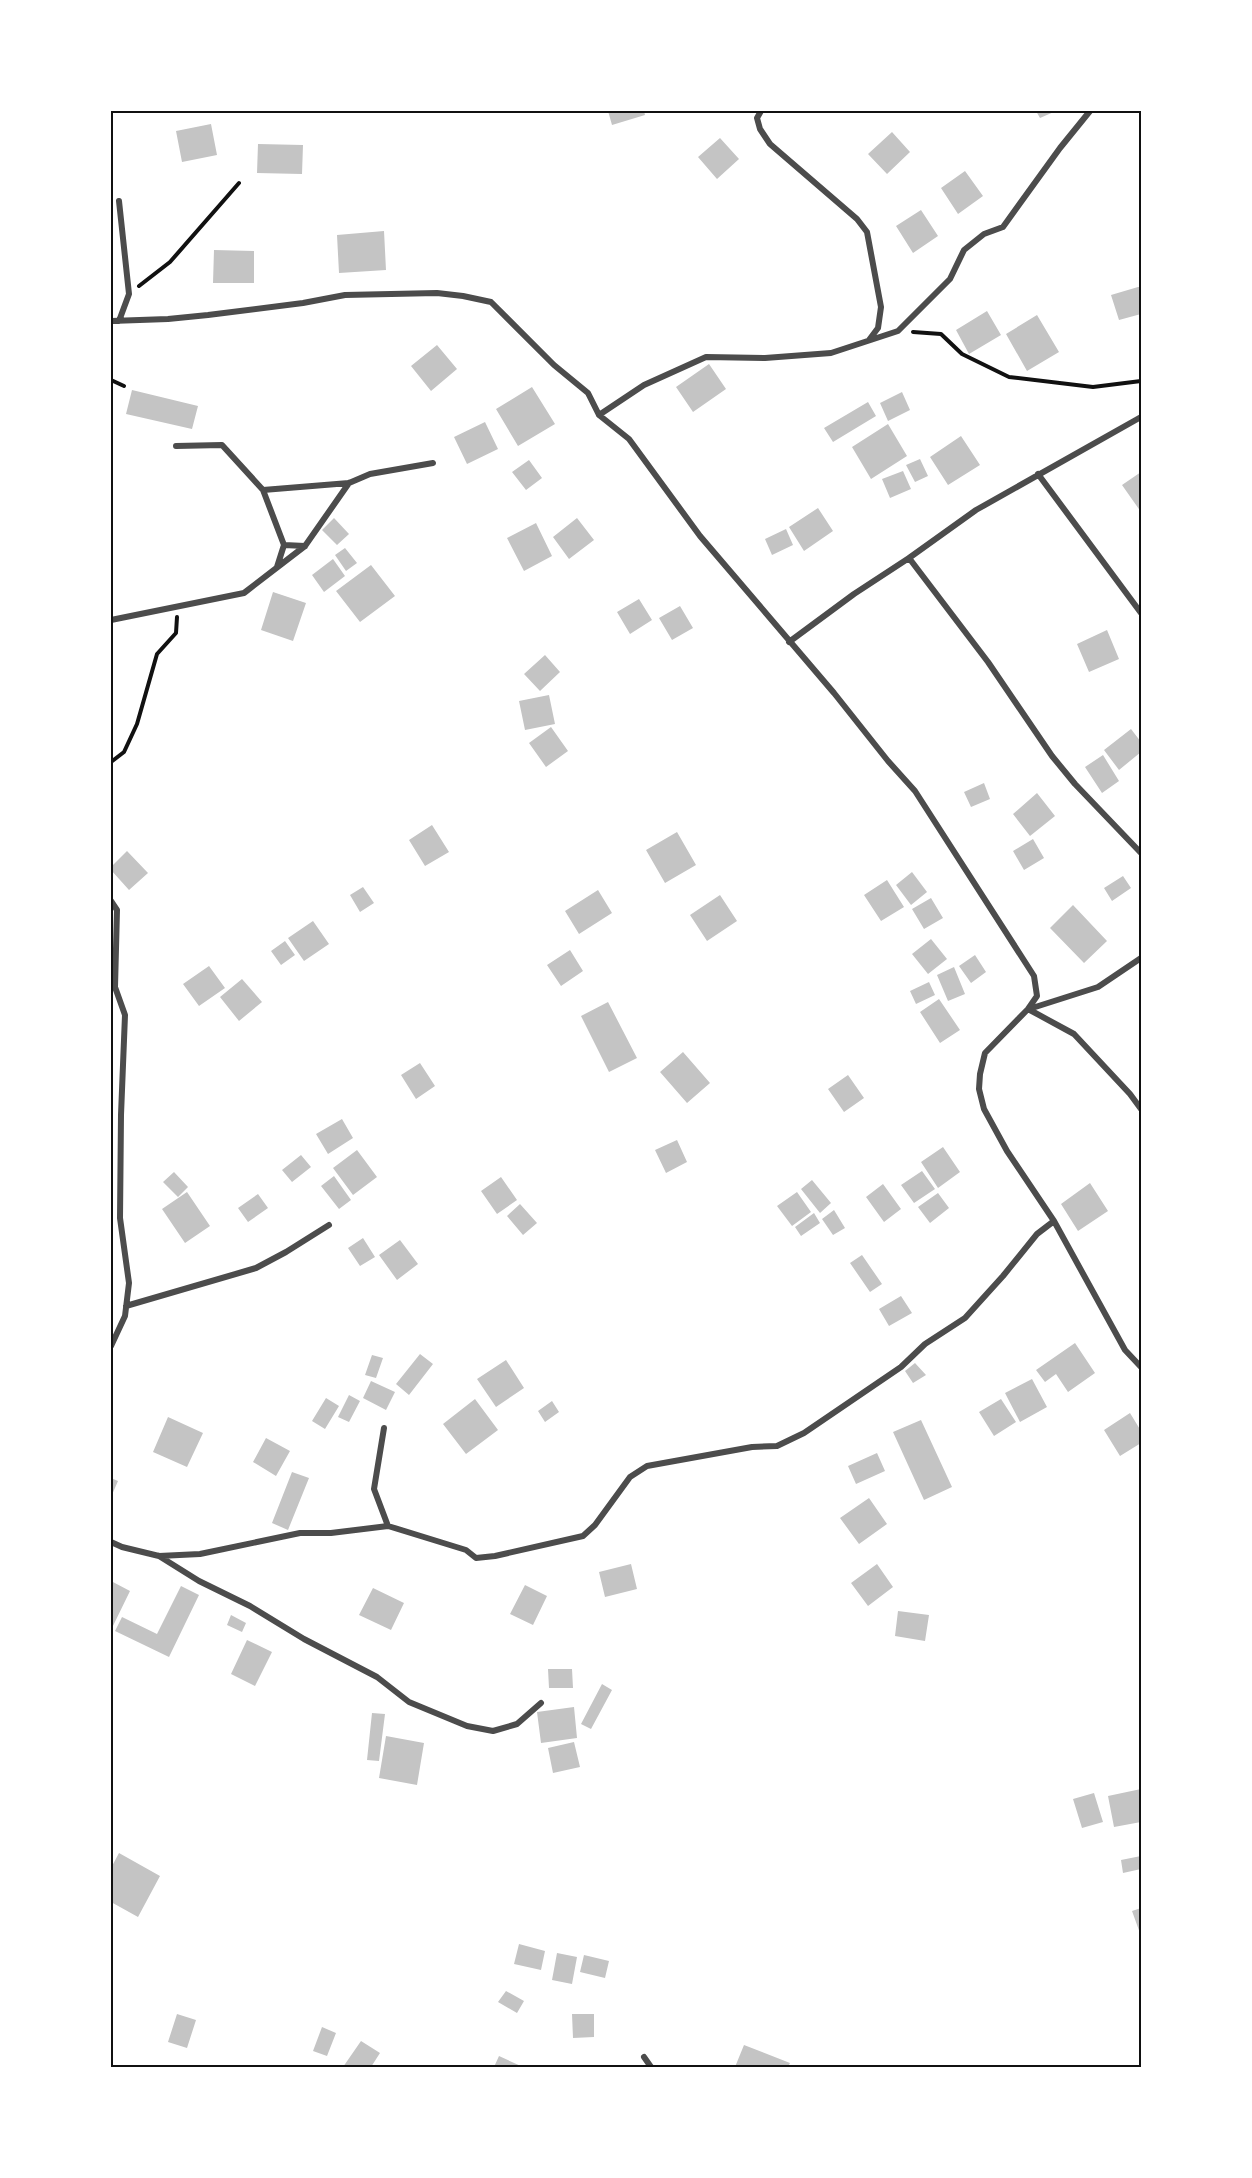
<svg xmlns="http://www.w3.org/2000/svg" width="1252" height="2178" font-family="Karla,sans-serif">
<style>
.building{fill:#c4c4c4}
.lines{fill:none;stroke-linecap:round;stroke-linejoin:round}
.path{stroke:#111;stroke-width:4}
.minor{stroke:#4c4c4c;stroke-width:6}
.neatline{fill:none;stroke:#111;stroke-width:2}
</style>
<rect width="100%" height="100%" fill="#fff"/>
<!-- building -->
<path class="building" d="M 608,111 L 644,111 L 645,115 L 612,125 Z
M 1036,111 L 1056,111 L 1040,118 Z
M 211,124 L 217,155 L 182,162 L 176,131 Z
M 892,132 L 910,152 L 887,174 L 868,154 Z
M 720,138 L 739,159 L 717,179 L 698,157 Z
M 258,144 L 303,145 L 302,174 L 257,173 Z
M 965,171 L 983,196 L 958,214 L 941,188 Z
M 921,210 L 938,236 L 913,253 L 896,226 Z
M 384,231 L 386,270 L 339,273 L 337,235 Z
M 214,250 L 254,251 L 254,283 L 213,283 Z
M 1138,287 L 1141,287 L 1141,314 L 1119,320 L 1111,295 Z
M 987,311 L 1001,335 L 969,354 L 956,330 Z
M 1037,315 L 1059,352 L 1027,371 L 1006,334 Z
M 437,345 L 457,369 L 431,391 L 411,366 Z
M 709,364 L 726,389 L 693,412 L 676,387 Z
M 532,387 L 555,424 L 518,446 L 496,409 Z
M 132,390 L 198,406 L 192,429 L 126,414 Z
M 902,392 L 910,410 L 888,421 L 880,403 Z
M 868,402 L 876,416 L 833,442 L 824,428 Z
M 485,422 L 498,449 L 467,464 L 454,437 Z
M 888,424 L 907,456 L 871,479 L 852,447 Z
M 961,436 L 980,465 L 948,485 L 930,457 Z
M 920,459 L 928,476 L 915,482 L 906,465 Z
M 529,460 L 542,478 L 526,490 L 512,472 Z
M 903,471 L 911,489 L 890,498 L 882,479 Z
M 1141,472 L 1141,512 L 1122,485 Z
M 818,508 L 833,531 L 804,551 L 789,527 Z
M 334,518 L 349,534 L 337,545 L 322,530 Z
M 577,518 L 594,540 L 569,559 L 553,537 Z
M 536,523 L 552,556 L 524,571 L 507,538 Z
M 786,529 L 793,545 L 772,555 L 765,539 Z
M 345,548 L 357,563 L 346,571 L 335,555 Z
M 333,559 L 345,576 L 324,592 L 312,575 Z
M 371,565 L 395,596 L 360,622 L 336,591 Z
M 273,592 L 306,603 L 293,641 L 261,630 Z
M 639,599 L 652,620 L 630,634 L 617,612 Z
M 680,606 L 693,628 L 672,640 L 659,618 Z
M 1107,630 L 1119,659 L 1089,672 L 1077,644 Z
M 545,655 L 560,672 L 540,691 L 524,674 Z
M 549,695 L 555,724 L 525,730 L 519,701 Z
M 551,727 L 568,751 L 546,767 L 529,743 Z
M 1131,729 L 1141,742 L 1141,752 L 1119,770 L 1104,750 Z
M 1103,755 L 1119,781 L 1102,793 L 1085,767 Z
M 984,783 L 990,799 L 971,807 L 964,792 Z
M 1037,793 L 1055,816 L 1030,836 L 1013,814 Z
M 432,825 L 449,852 L 425,866 L 409,840 Z
M 677,832 L 696,865 L 665,883 L 646,850 Z
M 1033,839 L 1044,858 L 1024,870 L 1013,851 Z
M 127,851 L 148,873 L 129,890 L 111,870 L 111,867 Z
M 912,872 L 927,892 L 911,905 L 896,885 Z
M 1123,876 L 1131,888 L 1112,901 L 1104,888 Z
M 887,880 L 904,907 L 881,921 L 864,895 Z
M 363,887 L 374,903 L 360,912 L 350,895 Z
M 598,890 L 612,913 L 579,934 L 565,911 Z
M 720,895 L 737,921 L 707,941 L 690,915 Z
M 931,898 L 943,918 L 924,929 L 912,909 Z
M 1073,905 L 1107,941 L 1084,963 L 1050,928 Z
M 313,921 L 329,944 L 304,961 L 288,938 Z
M 931,939 L 947,959 L 928,974 L 912,954 Z
M 285,941 L 295,955 L 281,965 L 271,951 Z
M 570,950 L 583,971 L 561,986 L 547,965 Z
M 975,955 L 986,972 L 971,983 L 959,966 Z
M 209,966 L 225,988 L 199,1006 L 183,984 Z
M 954,967 L 965,994 L 948,1001 L 937,975 Z
M 242,979 L 262,1002 L 239,1021 L 220,997 Z
M 929,982 L 935,995 L 916,1004 L 910,991 Z
M 939,999 L 960,1030 L 940,1043 L 920,1012 Z
M 608,1002 L 637,1058 L 609,1072 L 581,1016 Z
M 683,1052 L 710,1083 L 687,1103 L 660,1072 Z
M 420,1063 L 435,1086 L 416,1099 L 401,1075 Z
M 848,1075 L 864,1098 L 844,1112 L 828,1089 Z
M 342,1119 L 353,1138 L 328,1154 L 316,1134 Z
M 677,1140 L 687,1162 L 666,1173 L 655,1150 Z
M 943,1147 L 960,1172 L 938,1188 L 921,1162 Z
M 357,1150 L 377,1177 L 353,1195 L 333,1168 Z
M 301,1155 L 311,1167 L 292,1182 L 282,1170 Z
M 922,1171 L 935,1189 L 914,1203 L 901,1185 Z
M 174,1172 L 188,1187 L 178,1197 L 163,1182 Z
M 334,1176 L 351,1200 L 339,1209 L 321,1186 Z
M 501,1177 L 517,1200 L 497,1214 L 481,1191 Z
M 812,1180 L 831,1203 L 820,1213 L 801,1189 Z
M 1090,1183 L 1108,1211 L 1078,1231 L 1061,1204 Z
M 883,1184 L 901,1209 L 884,1222 L 866,1197 Z
M 187,1192 L 210,1226 L 185,1243 L 162,1209 Z
M 797,1192 L 811,1212 L 792,1226 L 777,1206 Z
M 938,1193 L 949,1208 L 930,1223 L 918,1207 Z
M 258,1194 L 268,1208 L 248,1222 L 238,1208 Z
M 520,1204 L 537,1223 L 523,1235 L 507,1216 Z
M 834,1210 L 845,1228 L 833,1235 L 822,1219 Z
M 814,1213 L 820,1223 L 801,1236 L 795,1227 Z
M 363,1238 L 375,1257 L 360,1266 L 348,1248 Z
M 400,1240 L 418,1264 L 397,1280 L 379,1255 Z
M 862,1255 L 882,1284 L 870,1292 L 850,1263 Z
M 901,1296 L 912,1313 L 889,1326 L 879,1309 Z
M 1075,1343 L 1095,1373 L 1068,1392 L 1056,1374 L 1045,1382 L 1036,1370 Z
M 420,1354 L 433,1364 L 409,1395 L 396,1384 Z
M 372,1355 L 383,1358 L 376,1378 L 365,1375 Z
M 506,1360 L 524,1388 L 496,1407 L 477,1379 Z
M 915,1363 L 926,1375 L 913,1383 L 905,1371 Z
M 1032,1379 L 1047,1407 L 1020,1422 L 1005,1393 Z
M 371,1381 L 395,1392 L 386,1410 L 363,1398 Z
M 349,1395 L 360,1401 L 349,1422 L 338,1417 Z
M 326,1398 L 339,1406 L 325,1429 L 312,1421 Z
M 475,1399 L 498,1430 L 466,1454 L 443,1424 Z
M 1001,1399 L 1016,1422 L 994,1436 L 979,1412 Z
M 552,1401 L 559,1412 L 545,1422 L 538,1411 Z
M 1130,1413 L 1141,1431 L 1141,1443 L 1120,1456 L 1104,1430 Z
M 168,1417 L 203,1433 L 187,1467 L 153,1452 Z
M 921,1420 L 952,1487 L 924,1500 L 893,1432 Z
M 266,1438 L 290,1451 L 276,1476 L 253,1462 Z
M 877,1453 L 885,1471 L 856,1484 L 848,1466 Z
M 292,1472 L 309,1478 L 288,1530 L 272,1523 Z
M 111,1478 L 118,1481 L 111,1497 Z
M 869,1498 L 887,1524 L 859,1544 L 840,1518 Z
M 631,1564 L 637,1589 L 605,1597 L 599,1572 Z
M 877,1564 L 893,1587 L 868,1606 L 851,1583 Z
M 111,1581 L 130,1591 L 111,1630 Z
M 525,1585 L 547,1596 L 533,1625 L 510,1614 Z
M 181,1586 L 199,1595 L 169,1657 L 115,1631 L 122,1617 L 157,1634 Z
M 373,1588 L 404,1603 L 391,1630 L 359,1615 Z
M 898,1611 L 929,1615 L 925,1641 L 895,1636 Z
M 231,1615 L 246,1623 L 242,1632 L 227,1625 Z
M 247,1640 L 272,1652 L 255,1686 L 231,1674 Z
M 548,1669 L 572,1669 L 573,1688 L 549,1688 Z
M 602,1684 L 612,1690 L 591,1729 L 581,1724 Z
M 574,1707 L 577,1738 L 541,1743 L 537,1712 Z
M 372,1713 L 385,1714 L 379,1761 L 367,1760 Z
M 386,1736 L 424,1743 L 417,1785 L 379,1778 Z
M 574,1742 L 580,1767 L 553,1773 L 548,1748 Z
M 1141,1789 L 1141,1822 L 1114,1827 L 1108,1796 Z
M 1094,1793 L 1103,1822 L 1082,1828 L 1073,1799 Z
M 119,1853 L 160,1876 L 138,1917 L 111,1902 L 111,1868 Z
M 1141,1856 L 1141,1869 L 1123,1873 L 1121,1860 Z
M 1141,1908 L 1141,1936 L 1132,1911 Z
M 519,1944 L 545,1951 L 541,1970 L 514,1964 Z
M 557,1953 L 577,1957 L 572,1984 L 552,1980 Z
M 584,1955 L 609,1961 L 605,1978 L 580,1972 Z
M 506,1991 L 524,2001 L 517,2013 L 498,2002 Z
M 177,2014 L 196,2020 L 187,2048 L 168,2042 Z
M 572,2014 L 594,2014 L 594,2037 L 573,2038 Z
M 322,2027 L 336,2033 L 327,2056 L 313,2051 Z
M 361,2041 L 380,2053 L 371,2067 L 343,2067 Z
M 744,2045 L 790,2063 L 788,2067 L 735,2067 Z
M 499,2056 L 523,2067 L 494,2067 Z"/>
<g class="lines">
<!-- path -->
<path class="path" d="M 139,286 L 170,262 L 239,183
M 913,332 L 941,334 L 962,354 L 1009,377 L 1093,387 L 1141,381
M 111,380 L 124,386
M 111,762 L 124,752 L 137,724 L 157,654 L 176,633 L 177,617"/>
<!-- minor -->
<path class="minor" d="M 761,111 L 757,118 L 760,129 L 770,144 L 857,219 L 867,232 L 881,307 L 878,328 L 869,340
M 119,201 L 129,294 L 119,321
M 111,321 L 168,319 L 208,315 L 303,303 L 345,295 L 437,293 L 463,296 L 491,302 L 554,365 L 588,393 L 599,415 L 629,439 L 700,536 L 834,693 L 888,761 L 915,791 L 1034,976 L 1037,996 L 1028,1009 L 985,1053 L 980,1074 L 979,1089 L 984,1109 L 1007,1151 L 1054,1221 L 1125,1350 L 1141,1367
M 599,415 L 644,385 L 706,357 L 765,358 L 831,353 L 898,331 L 950,279 L 964,250 L 984,234 L 1003,227 L 1060,148 L 1090,111
M 176,446 L 222,445 L 263,490 L 349,483 L 370,474 L 433,463
M 1038,474 L 1141,613
M 263,490 L 284,545 L 305,546
M 909,558 L 988,662 L 1052,756 L 1075,784 L 1141,853
M 277,567 L 284,545
M 111,620 L 244,593 L 305,546 L 349,483
M 789,642 L 854,594 L 909,558 L 976,510 L 1141,417
M 111,901 L 117,910 L 115,987 L 125,1015 L 121,1115 L 120,1218 L 129,1283 L 125,1316 L 111,1346
M 1028,1009 L 1074,1034 L 1130,1094 L 1141,1109
M 1029,1009 L 1098,987 L 1141,958
M 126,1306 L 256,1268 L 286,1252 L 329,1225
M 384,1428 L 374,1489 L 388,1526
M 111,1542 L 122,1547 L 159,1556 L 200,1554 L 300,1533 L 331,1533 L 388,1526 L 466,1550 L 476,1558 L 495,1556 L 583,1536 L 595,1525 L 630,1477 L 647,1466 L 752,1447 L 777,1446 L 804,1433 L 901,1367 L 925,1344 L 965,1318 L 1003,1276 L 1037,1234 L 1054,1221
M 159,1556 L 199,1581 L 250,1606 L 304,1639 L 377,1677 L 409,1702 L 467,1726 L 493,1731 L 517,1724 L 541,1703
M 644,2057 L 651,2067"/>
</g>
<!-- border -->
<rect width="1252" height="2178" fill="none" stroke="#ffffff" stroke-width="225"/>
<rect x="112" y="112" width="1028" height="1954" class="neatline"/>
</svg>
